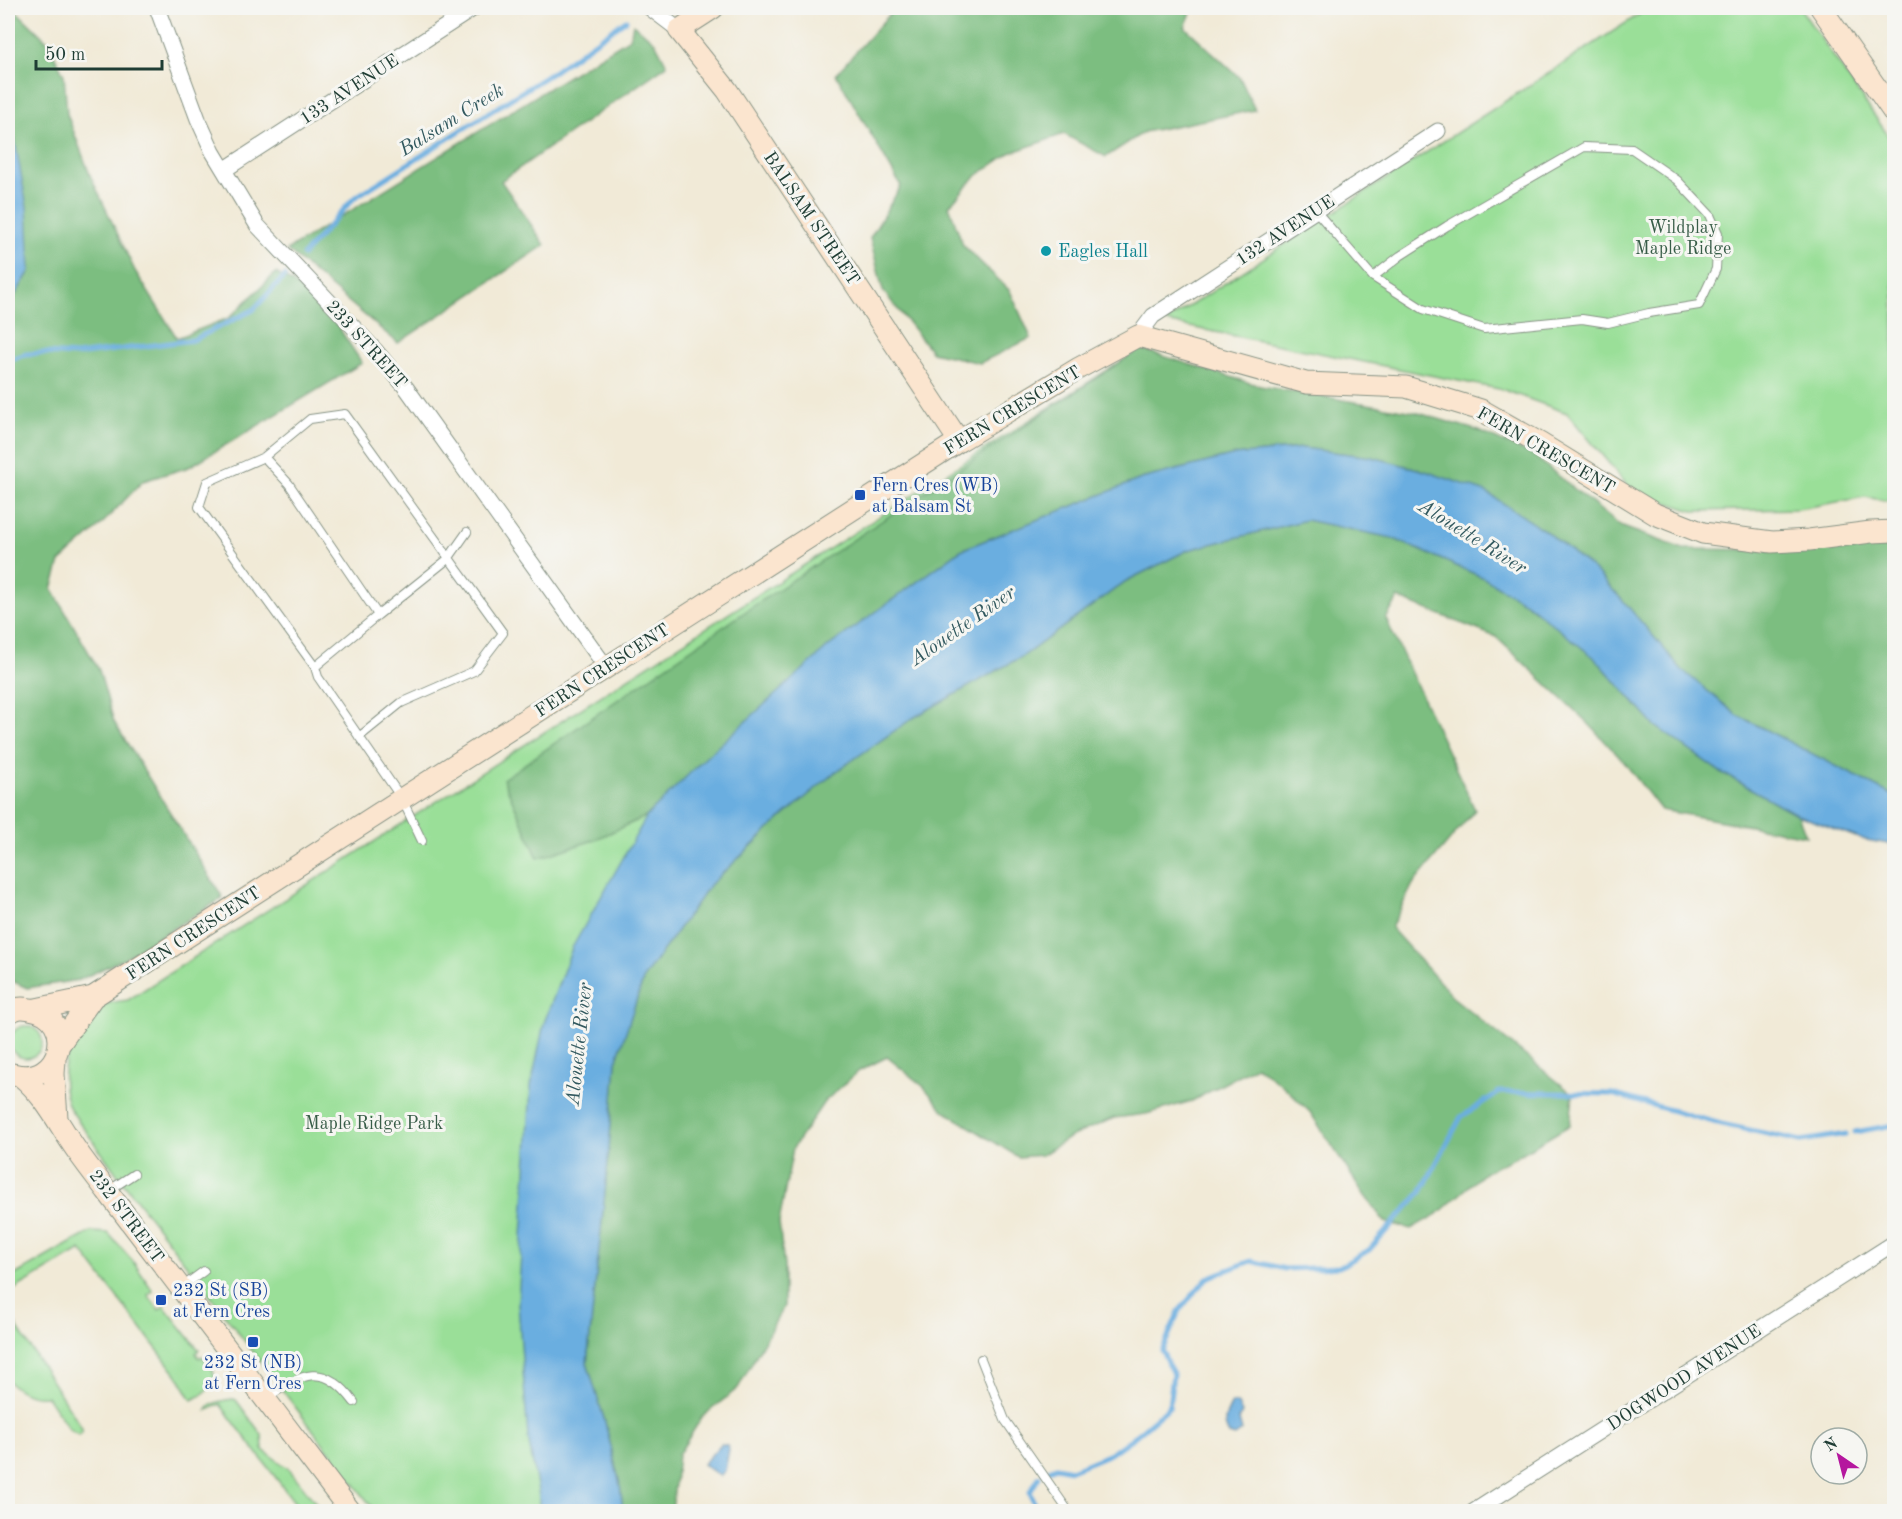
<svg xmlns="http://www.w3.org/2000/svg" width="1902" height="1519" font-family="'Old Standard TT',serif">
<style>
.green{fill:#9adf98;stroke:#5c8e66;stroke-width:1.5}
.forest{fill:#7bbe80;stroke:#4d7e5a;stroke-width:1.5}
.water{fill:#6baee0;stroke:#45768a;stroke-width:1.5}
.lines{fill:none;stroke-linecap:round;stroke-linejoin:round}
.stream{stroke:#6baee0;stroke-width:5}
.lane-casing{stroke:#889486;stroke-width:10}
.street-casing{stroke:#889486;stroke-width:17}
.secondary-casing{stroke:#889486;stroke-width:23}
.lane{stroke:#fff;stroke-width:8}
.street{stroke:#fff;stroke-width:15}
.secondary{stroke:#fbe5cf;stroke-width:21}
.culture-dot{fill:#0f9aa8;stroke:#f6f6f2;stroke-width:2}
.transit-dot{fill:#1a4fb4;stroke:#f6f6f2;stroke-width:2}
.labels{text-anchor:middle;stroke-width:6;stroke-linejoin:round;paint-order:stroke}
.street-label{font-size:18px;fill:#1f3d34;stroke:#f6f6f2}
.park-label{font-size:18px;fill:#385d48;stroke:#f6f6f2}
.culture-label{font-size:18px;fill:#0d838f;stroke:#f6f6f2;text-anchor:start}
.transit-label{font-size:18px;fill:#164399;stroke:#f6f6f2;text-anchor:start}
.water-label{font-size:20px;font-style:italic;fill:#32595f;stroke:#f6f6f2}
</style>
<rect width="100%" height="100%" fill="#f6f6f2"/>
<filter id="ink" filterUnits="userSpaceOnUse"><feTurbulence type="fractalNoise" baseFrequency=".0167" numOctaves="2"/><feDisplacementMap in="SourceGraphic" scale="12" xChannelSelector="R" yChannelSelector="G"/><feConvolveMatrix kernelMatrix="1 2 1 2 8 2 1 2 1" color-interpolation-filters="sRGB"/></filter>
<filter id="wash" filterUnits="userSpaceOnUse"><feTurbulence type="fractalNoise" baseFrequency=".008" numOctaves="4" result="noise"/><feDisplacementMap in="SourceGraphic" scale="24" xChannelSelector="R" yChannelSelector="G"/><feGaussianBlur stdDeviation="1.35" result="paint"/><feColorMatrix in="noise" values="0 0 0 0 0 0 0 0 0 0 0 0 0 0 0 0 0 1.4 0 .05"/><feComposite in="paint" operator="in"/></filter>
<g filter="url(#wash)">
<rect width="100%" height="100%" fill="#f1ead7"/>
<!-- green -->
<path class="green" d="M 1649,8 L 1800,8 L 1894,144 L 1894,502 L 1865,497 L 1798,509 L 1693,511 L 1632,491 L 1567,413 L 1504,390 L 1165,322 Z
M 1140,349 L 1261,532 L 1188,550 L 616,1062 L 587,1363 L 623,1511 L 375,1511 L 119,1177 L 70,1109 C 57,1080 65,1051 82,1025 C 87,1018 93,1009 101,1005 C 109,1002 120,1001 128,1000 Z
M10 1042a16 16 0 1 1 32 0a16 16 0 1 1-32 0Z
M 91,1232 L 108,1233 L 132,1260 L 153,1291 L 148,1295 L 159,1310 L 164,1306 L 199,1350 L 196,1353 L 199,1358 L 202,1356 L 213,1370 L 215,1380 C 210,1389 202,1396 192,1400 L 179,1378 L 81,1250 L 8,1293 L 8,1279 L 65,1246 Z
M 8,1313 L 82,1428 L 82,1433 L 78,1435 L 69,1429 L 47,1396 C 31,1398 19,1392 8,1381 Z
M 233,1399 L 236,1400 L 262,1435 L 263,1450 L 289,1469 L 322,1511 L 301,1511 L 220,1404 L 206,1411 C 210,1402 223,1400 233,1399 Z"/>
<!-- forest -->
<path class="forest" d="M 8,8 L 13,8 L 47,41 L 64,75 L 67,114 L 90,175 L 135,271 L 177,338 L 229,318 L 276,273 L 293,283 L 332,317 L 362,363 L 189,467 L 143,481 L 97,529 L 60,562 L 52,589 L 99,670 L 114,722 L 223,898 L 121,960 L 79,980 L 27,988 L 8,979 L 8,311 L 12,300 L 30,271 L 15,141 L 8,131 Z
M 895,8 L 1193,8 L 1185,27 L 1240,78 L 1255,110 L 1144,132 L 1106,157 L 1064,134 L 1010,153 L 975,177 L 949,206 L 963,245 L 1010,291 L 1031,338 L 980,363 L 932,352 L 883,291 L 870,238 L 901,186 L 836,74 Z
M 633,24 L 655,42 L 667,65 L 501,181 L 545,245 L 398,343 L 287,250 L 630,38 Z
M 1140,349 L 1260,386 L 1415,412 L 1479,431 L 1534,456 L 1620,526 L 1683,549 L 1801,550 L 1847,543 L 1887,541 L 1894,543 L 1894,796 L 1737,715 L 1682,670 L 1625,603 L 1593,569 L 1544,530 L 1425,471 L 1372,457 L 1302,448 L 1235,455 L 1141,479 L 961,550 L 829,646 L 647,816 L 594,840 L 538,858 L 503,779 L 752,607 Z
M 1306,520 L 1392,538 L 1482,577 L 1526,603 L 1596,659 L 1654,725 L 1719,771 L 1798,815 L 1806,836 L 1661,810 L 1624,762 L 1587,722 L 1496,637 L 1398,598 L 1386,619 L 1475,810 L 1413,884 L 1391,928 L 1455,999 L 1573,1094 L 1570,1125 L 1516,1157 L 1485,1172 L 1439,1213 L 1411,1229 L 1385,1222 L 1365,1196 L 1310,1112 L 1281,1084 L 1256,1066 L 1192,1101 L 1146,1114 L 1114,1118 L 1070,1137 L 1042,1155 L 1018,1157 L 944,1111 L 924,1087 L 887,1057 L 859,1071 L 824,1102 L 793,1148 L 779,1222 L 784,1266 L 784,1306 L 738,1388 L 702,1417 L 678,1455 L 672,1511 L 623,1511 L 620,1485 L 605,1422 L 587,1363 L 607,1173 L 616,1062 L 644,977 L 709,886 L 781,818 L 834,773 L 913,718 L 1026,654 L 1126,581 L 1188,550 Z"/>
<!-- water -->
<path class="water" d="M 8,131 L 15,141 L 27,207 L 30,271 L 12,300 L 8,311 Z
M 1302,448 L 1372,457 L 1425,471 L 1486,492 L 1544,530 L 1593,569 L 1625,603 L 1682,670 L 1737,715 L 1894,796 L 1894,845 L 1861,839 L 1798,815 L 1719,771 L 1654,725 L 1596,659 L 1526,603 L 1482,577 L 1392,538 L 1306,520 L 1188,550 L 1126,581 L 1026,654 L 913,718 L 834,773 L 781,818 L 709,886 L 644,977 L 616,1062 L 607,1173 L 587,1363 L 605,1422 L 620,1485 L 623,1511 L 539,1511 L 539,1496 L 528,1438 L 518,1304 L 531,1086 L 544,1023 L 572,948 L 647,816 L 704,759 L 829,646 L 961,550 L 1141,479 L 1235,455 Z
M 1232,1403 L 1237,1403 L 1242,1412 L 1239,1420 L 1242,1431 L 1235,1436 L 1229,1434 C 1221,1421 1227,1414 1232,1403 Z
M 721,1444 L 727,1445 L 729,1449 L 725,1471 L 720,1476 L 703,1464 Z"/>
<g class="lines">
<!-- stream -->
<path class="stream" d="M 303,255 L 354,198 L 550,74 L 626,20
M 8,360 L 26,354 L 44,353 L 76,355 L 193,340 L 253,310 L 285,276
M 1855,1132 L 1894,1125
M 1044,1472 L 1056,1467 L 1071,1470 L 1110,1454 L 1134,1437 L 1169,1407 L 1173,1374 L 1162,1351 L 1179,1311 L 1207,1278 L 1251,1261 L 1285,1269 L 1339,1267 L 1369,1250 L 1421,1192 L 1461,1117 L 1499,1092 L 1612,1094 L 1721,1124 L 1801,1141 L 1846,1134
M 1037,1512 L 1030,1492 L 1039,1477"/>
</g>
</g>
<g filter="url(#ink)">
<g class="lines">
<defs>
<path id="lane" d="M 1315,210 L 1373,277 L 1423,309 L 1484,329 L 1582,319 L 1608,323 L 1649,313 L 1699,305 L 1716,269 L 1718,233 L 1710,215 L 1677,180 L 1632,149 L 1584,147 L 1447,226 L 1400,256 L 1373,277
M 264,457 L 310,419 L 345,414 L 503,633 L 474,671 L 401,703 L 359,737
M 378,615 L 448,559 L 467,532
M 315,667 L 378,615 L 289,484 L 264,457 L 207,482 L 199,507 L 315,667 L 318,677 L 402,799 L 422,841
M 108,1191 L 134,1174
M 182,1287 L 204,1271
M 981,1359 L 1005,1420 L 1069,1512
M 267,1398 C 302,1373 324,1361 354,1402"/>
<path id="street" d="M 157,8 L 198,119 L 213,152 L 257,225 L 375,350 L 407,389 L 606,667
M 650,8 L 679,30
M 224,170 L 474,8
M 1138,336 L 1153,316 L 1438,131
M 1473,1512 L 1894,1243"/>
<path id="secondary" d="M 713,8 L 679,30 L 727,90 L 959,441
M 1821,8 L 1894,113
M 36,1009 L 93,997 L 959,441 L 1079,368 L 1138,336 L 1306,383 L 1406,387 L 1481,410 L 1541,444 L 1655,514 L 1703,533 L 1772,542 L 1809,540 L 1871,532 L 1894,531
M 8,1013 C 16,1008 20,1007 30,1009 C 78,1016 62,1088 13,1074
M 59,1045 L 93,997
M 55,1060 L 54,1074 L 57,1118
M 21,1076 C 43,1094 56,1119 71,1142 C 82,1159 95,1175 107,1191 L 351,1512"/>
</defs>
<!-- lane casing -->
<use href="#lane" class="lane-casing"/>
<!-- street casing -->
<use href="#street" class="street-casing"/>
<!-- secondary casing -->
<use href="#secondary" class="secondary-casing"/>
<!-- lane -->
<use href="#lane" class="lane"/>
<!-- street -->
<use href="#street" class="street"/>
<!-- secondary -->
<use href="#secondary" class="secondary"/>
</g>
</g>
<!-- markers -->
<circle class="culture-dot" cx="1046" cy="251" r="6"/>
<g class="transit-dot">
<rect x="854" y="489" width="12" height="12" rx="3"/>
<rect x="155" y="1294" width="12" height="12" rx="3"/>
<rect x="247" y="1336" width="12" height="12" rx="3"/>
</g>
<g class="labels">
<!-- street labels -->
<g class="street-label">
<text transform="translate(349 89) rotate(-33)" y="6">133 AVENUE</text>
<text transform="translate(812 218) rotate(56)" y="6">BALSAM STREET</text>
<text transform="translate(1285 230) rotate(-33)" y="6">132 AVENUE</text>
<text transform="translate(367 344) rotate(48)" y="6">233 STREET</text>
<text transform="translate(1012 410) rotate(-31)" y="6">FERN CRESCENT</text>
<text transform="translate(1546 450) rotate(30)" y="6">FERN CRESCENT</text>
<text transform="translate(602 670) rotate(-33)" y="6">FERN CRESCENT</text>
<text transform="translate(193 933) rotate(-33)" y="6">FERN CRESCENT</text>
<text transform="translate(127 1216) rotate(53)" y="6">232 STREET</text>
<text transform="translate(1684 1377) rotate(-33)" y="6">DOGWOOD AVENUE</text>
</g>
<!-- park labels -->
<g class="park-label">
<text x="1683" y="233">Wildplay<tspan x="1683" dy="21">Maple Ridge</tspan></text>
<text x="374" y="1129">Maple Ridge Park</text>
</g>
<!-- culture labels -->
<g class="culture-label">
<text x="1058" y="257">Eagles Hall</text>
</g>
<!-- transit labels -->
<g class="transit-label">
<text x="872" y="491">Fern Cres (WB)<tspan x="872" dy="21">at Balsam St</tspan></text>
<text x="173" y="1296">232 St (SB)<tspan x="173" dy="21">at Fern Cres</tspan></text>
<text x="253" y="1368" text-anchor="middle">232 St (NB)<tspan x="253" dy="21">at Fern Cres</tspan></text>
</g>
<!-- water labels -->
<g class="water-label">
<text transform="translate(451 119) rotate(-32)" y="7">Balsam Creek</text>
<text transform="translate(1473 536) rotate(32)" y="7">Alouette River</text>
<text transform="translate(962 625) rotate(-35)" y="7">Alouette River</text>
<text transform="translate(578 1044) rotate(-84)" y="7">Alouette River</text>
</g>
</g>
<!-- margin -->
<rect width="1902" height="1519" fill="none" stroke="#f6f6f2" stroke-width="30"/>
<!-- north arrow -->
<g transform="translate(1839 1456) rotate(325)"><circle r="28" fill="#f6f6f2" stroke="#a0aca6" stroke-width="1.5"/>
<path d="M0-4.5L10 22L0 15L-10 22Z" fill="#b5179e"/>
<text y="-9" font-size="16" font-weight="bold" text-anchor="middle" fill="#1f3d34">N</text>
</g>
<!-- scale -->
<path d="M36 60v9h126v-9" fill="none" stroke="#1f3d34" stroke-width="3"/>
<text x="45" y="60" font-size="18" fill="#1f3d34" stroke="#f6f6f2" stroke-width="4.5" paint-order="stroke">50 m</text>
</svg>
